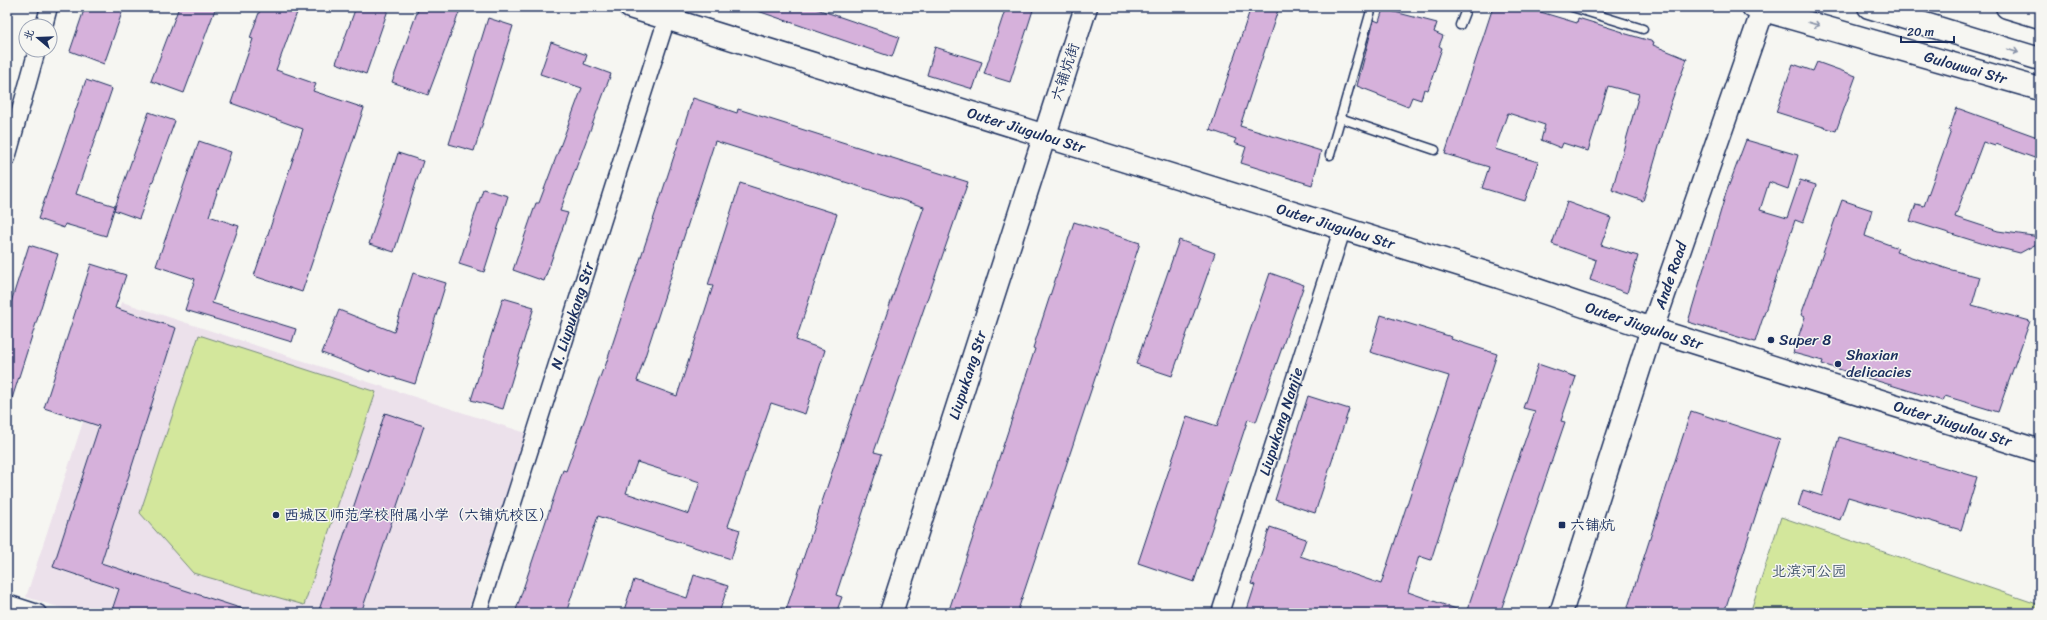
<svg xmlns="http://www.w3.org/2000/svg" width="2047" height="620" font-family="Sriracha,'LXGW WenKai TC',sans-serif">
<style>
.built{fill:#ece1eb}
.green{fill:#d3e79c;stroke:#778b7d}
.building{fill:#d6b1db;stroke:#1b2f5e;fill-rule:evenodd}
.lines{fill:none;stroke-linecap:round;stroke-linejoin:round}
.lane-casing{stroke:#1b2f5e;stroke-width:11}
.street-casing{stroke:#1b2f5e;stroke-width:19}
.secondary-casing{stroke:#1b2f5e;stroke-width:25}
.lane{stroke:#f6f6f2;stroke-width:8}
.street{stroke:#f6f6f2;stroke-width:16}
.secondary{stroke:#f6f6f2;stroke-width:22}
.oneway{stroke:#8892a8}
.poi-dot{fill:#1b2f5e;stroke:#f6f6f2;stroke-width:1.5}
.labels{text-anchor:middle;stroke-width:3;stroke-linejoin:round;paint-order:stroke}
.street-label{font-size:15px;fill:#1b2f5e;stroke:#f6f6f2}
.poi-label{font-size:15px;fill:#1b2f5e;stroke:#f6f6f2;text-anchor:start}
.park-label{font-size:15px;fill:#40546a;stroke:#f6f6f2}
</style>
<rect width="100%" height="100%" fill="#f6f6f2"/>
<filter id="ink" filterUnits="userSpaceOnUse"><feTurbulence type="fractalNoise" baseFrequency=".025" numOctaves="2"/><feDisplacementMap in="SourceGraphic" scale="8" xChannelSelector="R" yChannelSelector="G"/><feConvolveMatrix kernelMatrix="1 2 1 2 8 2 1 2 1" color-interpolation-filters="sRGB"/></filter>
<g filter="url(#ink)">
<!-- built -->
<path class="built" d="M 122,302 L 526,433 L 467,613 L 77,613 L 26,597 Z"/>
<!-- green -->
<path class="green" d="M 199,335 L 376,392 L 304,605 L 193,573 L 140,513 Z
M 1781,517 L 2040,605 L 2040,613 L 1750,613 Z"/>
<!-- building -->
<path class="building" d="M 85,7 L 124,7 L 104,64 L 70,51 Z
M 179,7 L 216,7 L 184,93 L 151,81 Z
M 261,7 L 299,7 L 276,70 L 316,84 L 313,91 L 364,108 L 302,292 L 254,276 L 303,129 L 231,103 L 253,39 L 250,38 Z
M 356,7 L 389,7 L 366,74 L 336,63 Z
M 419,7 L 452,7 L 460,10 L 428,95 L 392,82 Z
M 753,7 L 811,7 L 899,37 L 892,57 L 752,9 Z
M 1006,7 L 1034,7 L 1010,82 L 984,74 Z
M 1251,7 L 1279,7 L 1240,126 L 1321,151 L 1312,185 L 1241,163 L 1246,147 L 1234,143 L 1236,139 L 1210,130 Z
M 1493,7 L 1524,7 L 1577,23 L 1578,18 L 1623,32 L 1623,33 L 1654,42 L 1653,45 L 1687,59 L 1669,108 L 1670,109 L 1643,201 L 1612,190 L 1639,94 L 1608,86 L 1588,151 L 1563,143 L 1561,148 L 1541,140 L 1545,125 L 1508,113 L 1507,115 L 1495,149 L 1538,162 L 1525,201 L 1482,188 L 1489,167 L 1445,154 Z
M 1383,9 L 1437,23 L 1434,32 L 1443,36 L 1439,46 L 1442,48 L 1428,90 L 1424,89 L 1421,100 L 1412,97 L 1408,107 L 1378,95 L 1378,94 L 1357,86 L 1374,20 L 1379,22 Z
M 488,18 L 513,26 L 474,151 L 449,144 Z
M 551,42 L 587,55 L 584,64 L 611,74 L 560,211 L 568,213 L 544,281 L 513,270 L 536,203 L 539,203 L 582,88 L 540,74 Z
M 935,47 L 982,62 L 973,89 L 927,75 Z
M 1817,62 L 1856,76 L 1836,131 L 1776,112 L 1793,64 L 1813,71 Z
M 86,80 L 112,89 L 76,194 L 115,206 L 106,236 L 65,224 L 64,228 L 38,219 Z
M 693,98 L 737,113 L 738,109 L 968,182 L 874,452 L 882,454 L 836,595 L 842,597 L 836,613 L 785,613 L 843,439 L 924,207 L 715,141 L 637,381 L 677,396 L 713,286 L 708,285 L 740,183 L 837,214 L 796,340 L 825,350 L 805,414 L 771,403 L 728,526 L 740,530 L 731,559 L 598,516 L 566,613 L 515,613 L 563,470 L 566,471 L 603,369 L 604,370 ZM 637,462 L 700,482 L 689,514 L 626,493 Z
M 1957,108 L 2040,138 L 2040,160 L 1996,144 L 1995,146 L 1983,142 L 1955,217 L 1998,231 L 2040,237 L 2040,242 L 2020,253 L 2000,248 L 2000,249 L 1910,221 L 1916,204 L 1924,206 L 1951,131 L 1949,131 Z
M 149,112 L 175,121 L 139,219 L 114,210 Z
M 1746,140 L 1798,155 L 1788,189 L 1769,182 L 1760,210 L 1787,218 L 1800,180 L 1816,185 L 1803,223 L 1795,220 L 1755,342 L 1688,322 L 1726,193 Z
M 199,141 L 231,152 L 209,216 L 239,226 L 212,303 L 296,329 L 292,342 L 185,310 L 195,279 L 156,266 Z
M 398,153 L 423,161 L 394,252 L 369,244 Z
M 483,189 L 508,196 L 484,272 L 459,264 Z
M 1842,200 L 1872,210 L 1865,236 L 1898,248 L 1896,252 L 1948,269 L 1980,277 L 1972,305 L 2030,321 L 1998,412 L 1945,396 L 1943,401 L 1822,364 L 1823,361 L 1793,353 L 1805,317 L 1801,315 Z
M 1567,202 L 1611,218 L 1601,245 L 1638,256 L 1627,293 L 1590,280 L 1596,260 L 1552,244 Z
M 1074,222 L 1140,243 L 1017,613 L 948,613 L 1035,349 L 1033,348 Z
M 1179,240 L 1215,253 L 1172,376 L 1136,364 Z
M 29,245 L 58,254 L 10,405 L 7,405 L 7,315 Z
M 91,264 L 126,275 L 115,308 L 176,328 L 101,563 L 246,610 L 245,613 L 111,613 L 119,589 L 53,567 L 99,426 L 44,408 Z
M 413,273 L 446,283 L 415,384 L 370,370 L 370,372 L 322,353 L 339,310 L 394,332 Z
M 1270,273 L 1304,285 L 1256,422 L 1248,419 L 1194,582 L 1138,563 L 1187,416 L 1217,426 Z
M 503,298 L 534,307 L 503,409 L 471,400 Z
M 1381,315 L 1452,337 L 1451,339 L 1497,354 L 1431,560 L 1419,556 L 1408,592 L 1462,611 L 1461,613 L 1246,613 L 1255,585 L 1251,584 L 1270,527 L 1306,539 L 1300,556 L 1381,584 L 1449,376 L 1370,352 Z
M 1538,364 L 1576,377 L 1561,421 L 1565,422 L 1500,613 L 1466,613 L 1535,411 L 1523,408 Z
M 1308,396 L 1349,409 L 1315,513 L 1275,500 Z
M 1691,411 L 1780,440 L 1724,613 L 1626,613 Z
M 385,413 L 424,426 L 361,613 L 318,613 Z
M 1839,437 L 1977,477 L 1961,530 L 1848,497 L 1840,520 L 1798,506 L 1803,490 L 1822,496 Z
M 694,575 L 728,586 L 719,613 L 623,613 L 634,580 L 687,598 Z"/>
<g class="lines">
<defs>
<path id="lane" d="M 1572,7 L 1643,29
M 1460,25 L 1467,7
M 1340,118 L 1435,150
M 1330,155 L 1372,7"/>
<g id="street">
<path d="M 44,26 L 49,7"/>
<path d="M 7,158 L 37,50"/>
<path d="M 7,603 L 38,613"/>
<path id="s1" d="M 478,613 L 667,18"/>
<path id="s2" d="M 1220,613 L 1342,230"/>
</g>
<g id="secondary">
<path id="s3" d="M 630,7 L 1499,277 L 1652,329 L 2040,451"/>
<path id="s4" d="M 1753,7 L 2040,89"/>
<path d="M 1869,7 L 2040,59"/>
<path d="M 2007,7 L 2040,17"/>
<path id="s5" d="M 891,613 L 1086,7"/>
<path id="s6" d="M 1561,613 L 1652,329 L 1764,7"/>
</g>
</defs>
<!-- lane casing -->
<use href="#lane" class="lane-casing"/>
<!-- street casing -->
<use href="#street" class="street-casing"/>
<!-- secondary casing -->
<use href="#secondary" class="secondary-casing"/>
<!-- lane -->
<use href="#lane" class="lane"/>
<!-- street -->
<use href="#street" class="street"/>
<!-- secondary -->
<use href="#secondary" class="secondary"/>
</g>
<!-- one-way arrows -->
<defs><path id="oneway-shaft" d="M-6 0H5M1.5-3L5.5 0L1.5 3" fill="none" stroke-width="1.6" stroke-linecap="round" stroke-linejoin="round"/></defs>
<g class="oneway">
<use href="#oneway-shaft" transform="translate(1814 24) rotate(16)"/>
<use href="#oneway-shaft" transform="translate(2013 51) rotate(17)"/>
</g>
</g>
<!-- markers -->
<g class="poi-dot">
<circle cx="1771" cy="340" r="4"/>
<circle cx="1838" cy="364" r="4"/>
<circle cx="276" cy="515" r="4"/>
<rect x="1558" y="521" width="8" height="8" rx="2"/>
</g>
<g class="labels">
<!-- street labels -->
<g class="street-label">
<text dy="5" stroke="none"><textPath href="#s4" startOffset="221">Gulouwai Str</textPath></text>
<text transform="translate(1065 72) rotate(-72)" y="5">六铺炕街</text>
<text dy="5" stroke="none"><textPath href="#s3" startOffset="415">Outer Jiugulou Str</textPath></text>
<text dy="5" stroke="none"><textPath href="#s3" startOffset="739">Outer Jiugulou Str</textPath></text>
<text dy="5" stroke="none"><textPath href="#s6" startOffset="355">Ande Road</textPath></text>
<text dy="5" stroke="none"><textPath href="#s1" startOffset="312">N. Liupukang Str</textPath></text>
<text dy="5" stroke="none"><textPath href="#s3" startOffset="1063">Outer Jiugulou Str</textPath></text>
<text dy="5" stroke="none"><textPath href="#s5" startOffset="250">Liupukang Str</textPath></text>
<text dy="5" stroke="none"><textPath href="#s2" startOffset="201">Liupukang Nanjie</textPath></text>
<text dy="5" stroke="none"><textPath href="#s3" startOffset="1387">Outer Jiugulou Str</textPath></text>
</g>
<!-- poi labels -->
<g class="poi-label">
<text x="1779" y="345">Super 8</text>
<text x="1846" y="360">Shaxian<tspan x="1846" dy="17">delicacies</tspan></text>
<text x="284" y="520">西城区师范学校附属小学（六铺炕校区）</text>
<text x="1570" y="530">六铺炕</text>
</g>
<!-- park labels -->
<g class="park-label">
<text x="1809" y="576">北滨河公园</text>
</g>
</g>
<!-- margin -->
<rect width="2047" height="620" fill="none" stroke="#f6f6f2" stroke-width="24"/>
<rect x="12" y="12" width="2023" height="596" fill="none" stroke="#1b2f5e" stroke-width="1.5" filter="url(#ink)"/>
<!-- north arrow -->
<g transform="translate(38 38) rotate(289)"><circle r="19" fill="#f6f6f2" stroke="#9ea6b7"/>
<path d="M0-3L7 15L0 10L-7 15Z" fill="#1b2f5e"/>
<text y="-6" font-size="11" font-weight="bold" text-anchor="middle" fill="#1b2f5e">北</text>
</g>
<!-- scale -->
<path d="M1901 36v6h53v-6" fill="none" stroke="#1b2f5e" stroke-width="2"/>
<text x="1907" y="36" font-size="12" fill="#1b2f5e" stroke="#f6f6f2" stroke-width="3" paint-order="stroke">20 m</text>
</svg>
